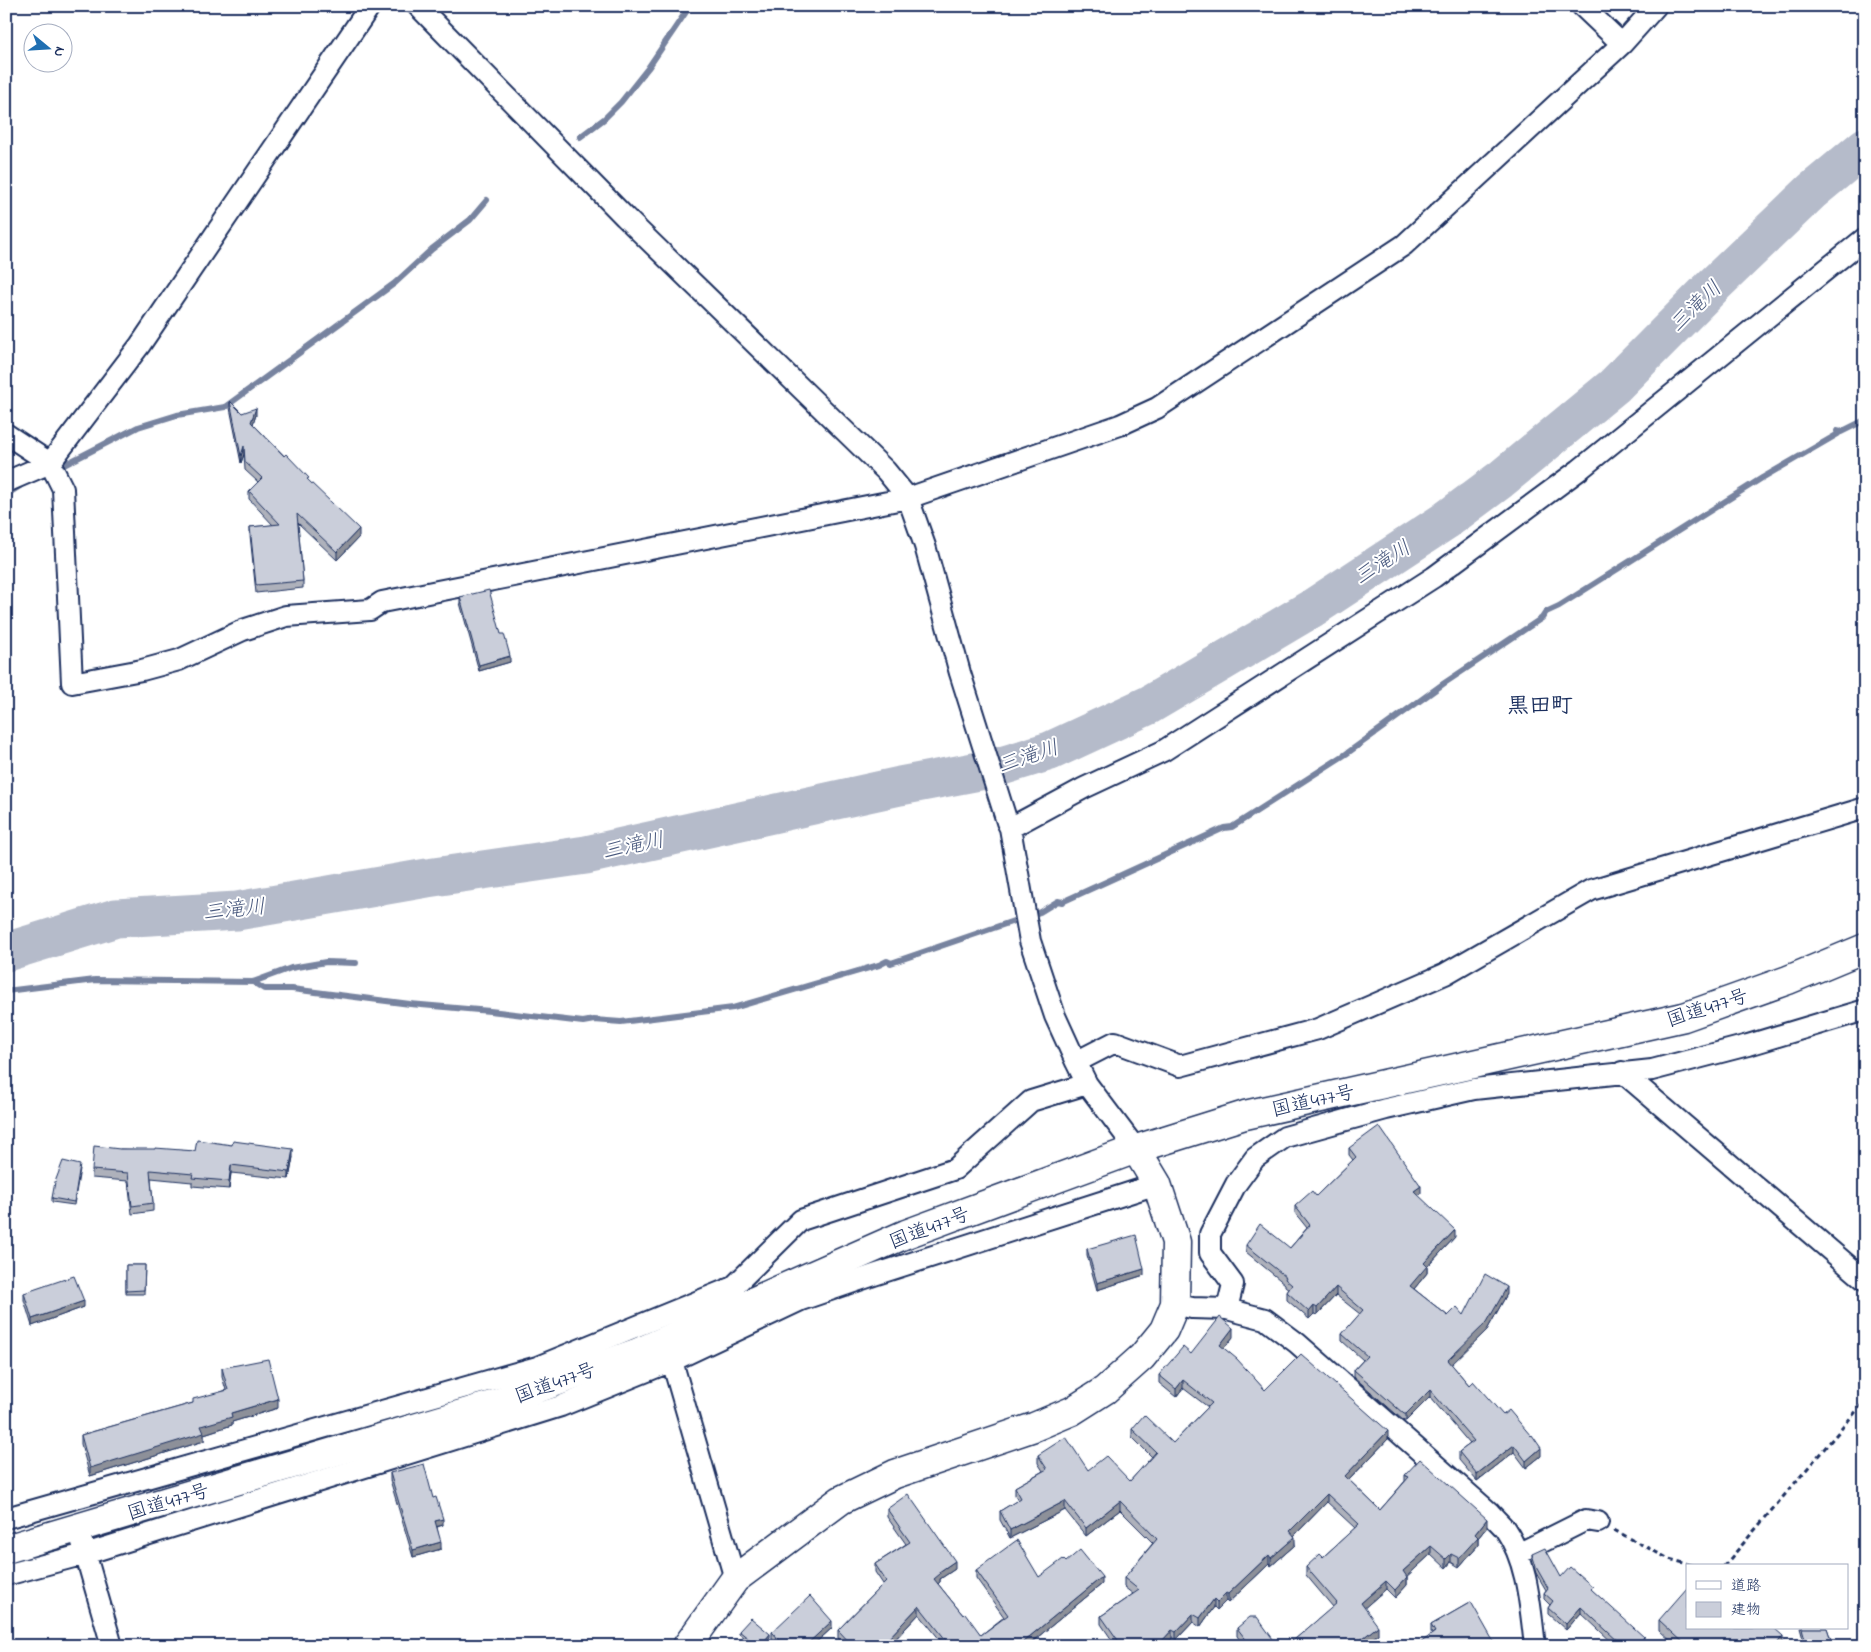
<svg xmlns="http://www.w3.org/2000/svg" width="1871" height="1652" font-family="'Indie Flower','Klee One',sans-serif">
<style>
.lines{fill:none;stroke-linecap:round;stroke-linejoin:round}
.stream{stroke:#77839f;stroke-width:6}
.river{stroke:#b5bbca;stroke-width:39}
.street-casing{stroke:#1b2f5e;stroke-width:24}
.secondary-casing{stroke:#1b2f5e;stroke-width:31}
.highway-casing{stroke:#1b2f5e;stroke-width:31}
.path{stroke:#1b2f5e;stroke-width:3;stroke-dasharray:5 4;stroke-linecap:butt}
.street{stroke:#fff;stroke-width:20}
.secondary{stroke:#fff;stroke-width:28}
.highway{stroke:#fff;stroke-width:28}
.wall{fill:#aeb1bb;stroke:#1b2f5e}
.shaded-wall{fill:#8d9099;stroke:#1b2f5e}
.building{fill:#caceda;stroke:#1b2f5e}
.labels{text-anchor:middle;stroke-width:4;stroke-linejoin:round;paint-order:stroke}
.street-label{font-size:20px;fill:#1b2f5e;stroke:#fff}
.water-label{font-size:21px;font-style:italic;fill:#49597e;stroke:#fff}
.quarter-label{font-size:22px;font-weight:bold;fill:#1b2f5e;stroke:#fff}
</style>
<rect width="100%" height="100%" fill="#fff"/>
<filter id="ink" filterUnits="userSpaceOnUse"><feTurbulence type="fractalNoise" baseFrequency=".02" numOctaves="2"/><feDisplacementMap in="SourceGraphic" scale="10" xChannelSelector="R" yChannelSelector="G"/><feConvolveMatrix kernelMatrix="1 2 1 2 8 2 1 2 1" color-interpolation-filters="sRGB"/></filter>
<g filter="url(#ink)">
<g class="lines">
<!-- stream -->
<path class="stream" d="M 580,137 L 604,119 L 621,102 L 648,68 L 690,6
M 56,469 L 138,427 L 177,415 L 225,407 L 395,283 L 432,249 L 470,220 L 487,200
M 6,495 L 20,486
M 253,982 L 264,989 L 292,989 L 410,1004 L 490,1011 L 583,1022 L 594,1020 L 621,1022 L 733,1008 L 879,965 L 887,961 L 891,963 L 1040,912 L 1058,901 L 1062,902 L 1224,828 L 1232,827 L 1346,754 L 1443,684 L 1542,618 L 1546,612 L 1559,606 L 1762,478 L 1838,434 L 1837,431 L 1841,432 L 1865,420
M 6,991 L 95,980 L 253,982 L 291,968 L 326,962 L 356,963"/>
<!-- river -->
<path class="river" d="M 6,952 L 116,918 L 237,911 L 427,878 L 586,855 L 900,786 L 995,768 L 1050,751 L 1149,705 L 1311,609 L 1445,521 L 1500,480 L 1614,386 L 1715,284 L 1812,191 L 1865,147"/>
<defs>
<path id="street" d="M 418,6 L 625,217 L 886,471 L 908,498 L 925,546 L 960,673 L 1007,822 L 1010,828 L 1030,941 L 1055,1016 L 1076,1062 L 1087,1084 L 1136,1149
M 1582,6 L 1622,44
M 6,434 L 50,463 L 63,489 L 72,683 L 142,670 L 179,660 L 243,630 L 286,616 L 370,610 L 382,602 L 908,498 L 1120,425 L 1157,408 L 1404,245 L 1622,44 L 1656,6
M 6,482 L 50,463 L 140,345 L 370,6
M 1010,828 L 1084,788 L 1163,751 L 1434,577 L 1579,470 L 1865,238
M 1076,1062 L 1115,1042 L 1180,1066 L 1318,1029 L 1445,974 L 1591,890 L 1865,808
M 1622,1072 L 1865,1280
M 1175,1304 L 1192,1308 L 1227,1309 L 1265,1319 L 1297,1343 L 1489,1512 C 1494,1518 1500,1523 1505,1529 C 1528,1563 1530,1606 1535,1646
M 1227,1309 L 1233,1284 L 1210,1253 L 1210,1234 L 1236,1184 L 1255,1158 L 1285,1137 L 1386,1109 L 1474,1089 L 1652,1070 L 1748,1045 L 1865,1010
M 672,1361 L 735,1579
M 6,1518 L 537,1367 L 733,1287 L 801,1220 L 955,1169 L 1031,1101 L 1087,1084
M 82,1542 L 112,1646
M 1518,1554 L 1586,1520 L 1598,1522
M 6,1575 L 85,1554 L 561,1406 L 672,1361 L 801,1300 L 874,1275 L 1157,1184"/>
<path id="secondary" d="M 687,1646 L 735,1579 L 841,1500 L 895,1474 L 1034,1427 L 1072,1411 L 1105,1390 L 1142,1357 L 1164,1330 L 1175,1304 L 1176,1242 L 1157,1184 L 1136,1149"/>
<path id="highway" d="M 6,1549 L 492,1405 L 636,1353 L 906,1234 L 1136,1149 L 1245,1115 L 1684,1017 L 1788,980 L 1865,948"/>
</defs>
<!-- street casing -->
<use href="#street" class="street-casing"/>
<!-- secondary casing -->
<use href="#secondary" class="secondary-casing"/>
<!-- highway casing -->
<use href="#highway" class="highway-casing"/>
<!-- path -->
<path class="path" d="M 1614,1530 L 1669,1559 L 1695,1566
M 1724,1566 L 1865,1401"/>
<!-- street -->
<use href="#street" class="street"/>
<!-- secondary -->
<use href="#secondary" class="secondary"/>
<!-- highway -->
<use href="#highway" class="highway"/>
</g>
<!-- wall -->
<path class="wall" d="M 230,401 L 242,413 L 256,415 L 253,424 L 309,481 L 359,537 L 337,560 L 298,523 L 303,581 L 303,588 L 256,593 L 250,535 L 250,527 L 273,525 L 249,499 L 249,491 L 258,482 L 245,470 L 244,454 L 241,463 L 230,408 Z
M 460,597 L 501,634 L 510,662 L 479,671 L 460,603 Z
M 232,1145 L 293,1157 L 289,1179 L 231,1173 L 229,1189 L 192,1186 L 192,1182 L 151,1178 L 153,1203 L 153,1211 L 132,1214 L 128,1181 L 92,1178 L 92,1170 L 120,1149 L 195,1151 Z
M 1349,1148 L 1421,1193 L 1418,1195 L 1455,1237 L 1427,1267 L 1427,1273 L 1414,1289 L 1448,1316 L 1464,1315 L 1507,1294 L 1487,1330 L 1451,1364 L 1469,1385 L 1503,1415 L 1541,1456 L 1526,1468 L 1514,1452 L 1477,1481 L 1459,1460 L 1459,1452 L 1470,1444 L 1430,1397 L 1406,1421 L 1404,1421 L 1354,1377 L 1354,1370 L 1363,1360 L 1342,1341 L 1342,1334 L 1360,1314 L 1336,1295 L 1317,1315 L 1314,1314 L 1309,1319 L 1287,1300 L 1287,1292 L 1289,1289 L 1285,1286 L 1285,1284 L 1246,1252 L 1246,1245 L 1290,1248 L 1307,1228 L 1295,1213 L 1295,1206 L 1316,1196 L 1353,1160 L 1349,1155 Z
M 80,1169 L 74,1205 L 52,1202 L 52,1198 Z
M 1087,1249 L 1144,1275 L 1097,1290 L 1087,1255 Z
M 126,1265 L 145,1265 L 144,1294 L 126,1294 Z
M 24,1293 L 84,1307 L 32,1326 L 24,1300 Z
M 1233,1337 L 1224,1348 L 1265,1390 L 1388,1439 L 1349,1480 L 1380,1510 L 1405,1481 L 1405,1475 L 1487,1527 L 1478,1538 L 1478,1545 L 1459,1567 L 1451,1562 L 1446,1568 L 1431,1554 L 1407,1576 L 1407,1585 L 1395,1598 L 1386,1589 L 1364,1608 L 1378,1634 L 1364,1646 L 1287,1646 L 1333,1607 L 1306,1575 L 1306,1567 L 1323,1557 L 1355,1528 L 1327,1502 L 1294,1536 L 1295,1545 L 1271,1566 L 1269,1564 L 1228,1603 L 1226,1601 L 1217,1610 L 1214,1607 L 1200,1627 L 1193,1622 L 1176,1640 L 1172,1638 L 1166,1646 L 1116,1646 L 1101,1624 L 1101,1616 L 1133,1594 L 1124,1587 L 1124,1578 L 1153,1543 L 1120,1510 L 1086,1536 L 1065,1510 L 1010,1538 L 1000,1520 L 1000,1511 L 1018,1500 L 1015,1495 L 1015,1487 L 1043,1471 L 1038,1463 L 1038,1455 L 1088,1470 L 1130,1481 L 1152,1457 L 1132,1437 L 1132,1429 L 1173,1443 L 1208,1407 L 1183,1388 L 1176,1397 L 1159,1383 L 1159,1375 L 1191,1354 Z
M 222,1368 L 278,1408 L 232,1422 L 232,1425 L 204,1434 L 204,1441 L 90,1476 L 81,1444 L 81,1435 L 193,1403 L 226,1390 L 222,1377 Z
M 390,1473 L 433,1498 L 443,1525 L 437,1527 L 441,1549 L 413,1557 L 390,1480 Z
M 887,1509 L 955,1569 L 940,1579 L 940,1582 L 938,1584 L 963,1615 L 981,1635 L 1004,1617 L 976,1578 L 976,1570 L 1039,1577 L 1066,1562 L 1102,1584 L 1027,1646 L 945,1646 L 919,1614 L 889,1646 L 846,1646 L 838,1638 L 838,1630 L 883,1584 L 875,1572 L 875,1564 L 906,1544 L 887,1517 Z
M 1532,1554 L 1561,1577 L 1593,1591 L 1644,1643 L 1642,1646 L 1616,1646 L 1581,1613 L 1566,1630 L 1548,1614 L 1548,1608 L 1550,1605 L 1544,1599 L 1544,1593 L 1546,1590 L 1536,1573 L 1532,1560 Z
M 1471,1602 L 1432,1634 L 1431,1632 L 1431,1625 Z
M 1659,1620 L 1783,1646 L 1676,1646 L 1659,1630 Z
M 832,1628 L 812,1646 L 778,1646 L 772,1639 L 772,1632 Z
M 1237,1628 L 1278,1646 L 1244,1646 L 1237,1636 Z
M 1800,1628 L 1827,1628 L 1833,1646 L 1805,1646 Z
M 739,1631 L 770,1637 L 762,1646 L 754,1646 L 739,1634 Z"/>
<!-- shaded-wall -->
<path class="shaded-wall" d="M 256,408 L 256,415 L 251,430 L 251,422 Z
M 244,446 L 244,454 L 241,463 L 241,456 Z
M 359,529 L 359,537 L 337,560 L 337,552 Z
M 510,656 L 510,662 L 479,671 L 479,665 Z
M 293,1149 L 293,1157 L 289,1179 L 289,1172 Z
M 231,1165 L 231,1173 L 229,1189 L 229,1181 Z
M 1421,1186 L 1421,1193 L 1414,1199 L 1414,1191 Z
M 1455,1230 L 1455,1237 L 1427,1267 L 1427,1273 L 1410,1294 L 1410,1286 L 1424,1263 Z
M 1144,1269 L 1144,1275 L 1097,1290 L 1097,1283 Z
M 1336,1287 L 1336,1295 L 1317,1315 L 1317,1308 Z
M 1507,1287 L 1507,1294 L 1487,1330 L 1448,1368 L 1448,1360 Z
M 84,1301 L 84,1307 L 32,1326 L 32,1319 Z
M 1314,1306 L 1314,1314 L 1309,1319 L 1309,1312 Z
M 1233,1328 L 1233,1337 L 1220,1353 L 1220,1345 Z
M 1183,1380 L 1183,1388 L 1176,1397 L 1176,1389 Z
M 1430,1390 L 1430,1397 L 1406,1421 L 1406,1414 Z
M 278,1399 L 278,1408 L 232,1422 L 232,1425 L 204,1434 L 204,1441 L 90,1476 L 90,1468 L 201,1426 L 231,1413 Z
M 1388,1431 L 1388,1439 L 1345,1484 L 1345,1476 Z
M 1514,1445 L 1514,1452 L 1477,1481 L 1477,1474 Z
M 1541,1448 L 1541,1456 L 1526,1468 L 1526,1461 Z
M 1327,1494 L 1327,1502 L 1290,1540 L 1290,1531 Z
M 1065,1501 L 1065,1510 L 1010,1538 L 1010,1530 Z
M 1120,1501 L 1120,1510 L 1086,1536 L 1086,1528 Z
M 443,1519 L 443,1525 L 435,1527 L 435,1521 Z
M 1487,1519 L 1487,1527 L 1478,1538 L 1478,1545 L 1459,1567 L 1459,1558 L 1475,1534 Z
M 1295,1537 L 1295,1545 L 1271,1566 L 1271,1558 Z
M 441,1542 L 441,1549 L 413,1557 L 413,1550 Z
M 1431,1546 L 1431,1554 L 1403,1580 L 1403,1571 Z
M 1451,1554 L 1451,1562 L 1446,1568 L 1446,1559 Z
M 1269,1555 L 1269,1564 L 1228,1603 L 1228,1594 Z
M 955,1561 L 955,1569 L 940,1579 L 940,1582 L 934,1587 L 934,1579 L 939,1572 Z
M 1102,1577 L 1102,1584 L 1027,1646 L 1018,1646 Z
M 1407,1577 L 1407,1585 L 1395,1598 L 1395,1590 Z
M 1386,1581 L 1386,1589 L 1361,1611 L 1361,1603 Z
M 1226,1593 L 1226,1601 L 1217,1610 L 1217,1602 Z
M 1214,1599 L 1214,1607 L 1200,1627 L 1200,1618 Z
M 919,1606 L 919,1614 L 889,1646 L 886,1646 L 886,1641 Z
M 1581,1607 L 1581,1613 L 1566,1630 L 1566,1624 Z
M 1193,1614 L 1193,1622 L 1176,1640 L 1176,1632 Z
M 832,1621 L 832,1628 L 812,1646 L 805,1646 Z
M 1378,1626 L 1378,1634 L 1364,1646 L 1353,1646 Z
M 1172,1630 L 1172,1638 L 1166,1646 L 1161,1646 L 1161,1642 Z
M 770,1634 L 770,1637 L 762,1646 L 760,1646 Z
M 1783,1636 L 1783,1646 L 1775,1646 Z
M 1644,1637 L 1644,1643 L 1642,1646 L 1636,1646 Z
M 1159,1641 L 1159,1646 L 1153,1646 Z"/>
<!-- building -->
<path class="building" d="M 230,401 L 242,413 L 256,408 L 251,422 L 284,456 L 286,454 L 309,478 L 307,479 L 359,529 L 337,552 L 297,514 L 303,581 L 256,585 L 250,527 L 280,524 L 249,491 L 262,478 L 245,462 L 244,446 L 241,456 Z
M 489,590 L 501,634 L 504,634 L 510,656 L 479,665 L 460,597 Z
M 1379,1126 L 1421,1186 L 1414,1191 L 1455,1230 L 1424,1263 L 1427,1266 L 1410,1286 L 1448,1316 L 1457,1307 L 1464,1315 L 1485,1274 L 1507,1287 L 1487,1322 L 1448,1360 L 1469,1385 L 1473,1381 L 1503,1415 L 1509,1410 L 1531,1436 L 1532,1435 L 1541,1448 L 1526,1461 L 1514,1445 L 1477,1474 L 1459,1452 L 1474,1441 L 1430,1390 L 1406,1414 L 1404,1414 L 1354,1370 L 1367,1356 L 1342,1334 L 1363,1310 L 1336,1287 L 1317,1308 L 1314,1306 L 1309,1312 L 1287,1292 L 1292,1285 L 1285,1279 L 1286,1277 L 1246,1245 L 1260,1224 L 1290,1248 L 1310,1225 L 1295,1206 L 1312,1191 L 1316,1196 L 1356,1157 L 1349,1148 Z
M 197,1140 L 232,1145 L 233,1141 L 293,1149 L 289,1172 L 231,1165 L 229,1181 L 192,1178 L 193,1174 L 150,1170 L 153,1203 L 132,1206 L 128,1173 L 92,1170 L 94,1146 L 120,1149 L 155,1149 L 155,1148 L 195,1151 Z
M 63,1161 L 80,1165 L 74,1202 L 52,1198 L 55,1182 Z
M 1136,1235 L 1144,1269 L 1097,1283 L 1087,1249 Z
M 126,1265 L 145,1265 L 144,1290 L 126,1291 Z
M 74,1276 L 84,1301 L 32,1319 L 24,1293 Z
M 1220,1317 L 1233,1328 L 1220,1345 L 1237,1359 L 1265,1390 L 1301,1354 L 1388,1431 L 1345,1476 L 1380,1510 L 1409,1477 L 1405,1475 L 1420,1459 L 1487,1519 L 1475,1534 L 1478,1537 L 1459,1558 L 1451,1554 L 1446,1559 L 1431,1546 L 1403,1571 L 1407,1577 L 1395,1590 L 1386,1581 L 1361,1603 L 1378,1626 L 1353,1646 L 1287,1646 L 1337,1603 L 1306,1567 L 1320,1554 L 1323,1557 L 1359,1524 L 1327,1494 L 1290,1531 L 1295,1537 L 1271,1558 L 1269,1555 L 1228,1594 L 1226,1593 L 1217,1602 L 1214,1599 L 1200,1618 L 1193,1614 L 1176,1632 L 1172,1630 L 1161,1642 L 1159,1641 L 1153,1646 L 1122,1646 L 1101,1616 L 1139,1590 L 1124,1578 L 1157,1539 L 1120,1501 L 1086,1528 L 1065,1501 L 1010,1530 L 1000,1511 L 1021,1498 L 1015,1487 L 1047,1469 L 1038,1455 L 1066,1437 L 1088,1470 L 1106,1456 L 1130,1481 L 1156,1452 L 1132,1429 L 1144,1415 L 1173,1443 L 1212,1403 L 1183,1380 L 1176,1389 L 1159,1375 L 1183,1347 L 1191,1354 Z
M 268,1359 L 278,1399 L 231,1413 L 232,1417 L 201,1426 L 204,1433 L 90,1468 L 81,1435 L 193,1403 L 193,1399 L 228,1390 L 222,1368 Z
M 424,1464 L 433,1498 L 436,1497 L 443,1519 L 435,1521 L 441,1542 L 413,1550 L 390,1473 Z
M 908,1494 L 955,1561 L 939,1572 L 940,1574 L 934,1579 L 963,1615 L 965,1613 L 981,1635 L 1008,1615 L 976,1570 L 1017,1540 L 1039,1577 L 1063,1559 L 1066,1562 L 1080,1550 L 1102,1577 L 1018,1646 L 949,1646 L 950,1645 L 919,1606 L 886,1641 L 889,1644 L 888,1646 L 853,1646 L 838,1630 L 886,1581 L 875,1564 L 910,1542 L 887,1509 Z
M 1545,1548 L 1561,1577 L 1570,1567 L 1593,1587 L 1591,1589 L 1644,1637 L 1636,1646 L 1617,1646 L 1620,1643 L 1581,1607 L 1566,1624 L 1548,1608 L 1553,1601 L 1544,1593 L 1548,1588 L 1536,1567 L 1532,1554 Z
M 1687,1588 L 1687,1628 L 1774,1628 L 1783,1636 L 1775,1646 L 1687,1646 L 1659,1620 Z
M 810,1596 L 832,1621 L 805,1646 L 791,1646 L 789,1643 L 785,1646 L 772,1632 Z
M 1471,1602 L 1496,1646 L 1416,1646 L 1435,1632 L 1431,1625 Z
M 1250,1617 L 1257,1617 L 1278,1646 L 1251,1646 L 1237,1628 Z
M 751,1618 L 770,1634 L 760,1646 L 758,1646 L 739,1631 Z
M 1802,1628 L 1827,1628 L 1833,1646 L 1807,1646 Z"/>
</g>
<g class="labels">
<!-- street labels -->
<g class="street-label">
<text transform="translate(1707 1007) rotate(-18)" y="7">国道477号</text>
<text transform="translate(1313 1100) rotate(-13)" y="7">国道477号</text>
<text transform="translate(929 1227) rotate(-21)" y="7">国道477号</text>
<text transform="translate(555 1382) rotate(-20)" y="7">国道477号</text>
<text transform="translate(168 1501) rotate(-17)" y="7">国道477号</text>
</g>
<!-- water labels -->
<g class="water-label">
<text transform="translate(1695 306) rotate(-44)" y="7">三滝川</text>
<text transform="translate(1382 562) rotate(-33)" y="7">三滝川</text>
<text transform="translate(1028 756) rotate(-19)" y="7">三滝川</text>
<text transform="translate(633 845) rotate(-12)" y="7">三滝川</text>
<text transform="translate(234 909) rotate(-6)" y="7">三滝川</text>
</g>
<!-- quarter labels -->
<g class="quarter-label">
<text x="1540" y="712">黒田町</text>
</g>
</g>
<!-- margin -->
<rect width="1871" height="1652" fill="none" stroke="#fff" stroke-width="25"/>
<rect x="12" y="12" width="1846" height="1627" fill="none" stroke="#1b2f5e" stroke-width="2" filter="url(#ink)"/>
<!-- legend -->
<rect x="1686" y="1564" width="162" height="65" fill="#ffffff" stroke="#a4acbf"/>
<rect x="1696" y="1581" width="25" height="8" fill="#ffffff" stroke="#a4acbf"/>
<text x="1731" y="1590" font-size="15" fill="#1b2f5e">道路</text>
<rect x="1696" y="1602" width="25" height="15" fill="#caceda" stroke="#a4acbf"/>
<text x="1731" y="1614" font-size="15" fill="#1b2f5e">建物</text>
<!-- north arrow -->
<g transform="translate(48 48) rotate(108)"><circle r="24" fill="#ffffff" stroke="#a4acbf"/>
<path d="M0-4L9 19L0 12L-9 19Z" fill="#1f6fb2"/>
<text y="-8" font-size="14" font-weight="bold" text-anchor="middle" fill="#1b2f5e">N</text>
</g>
</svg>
